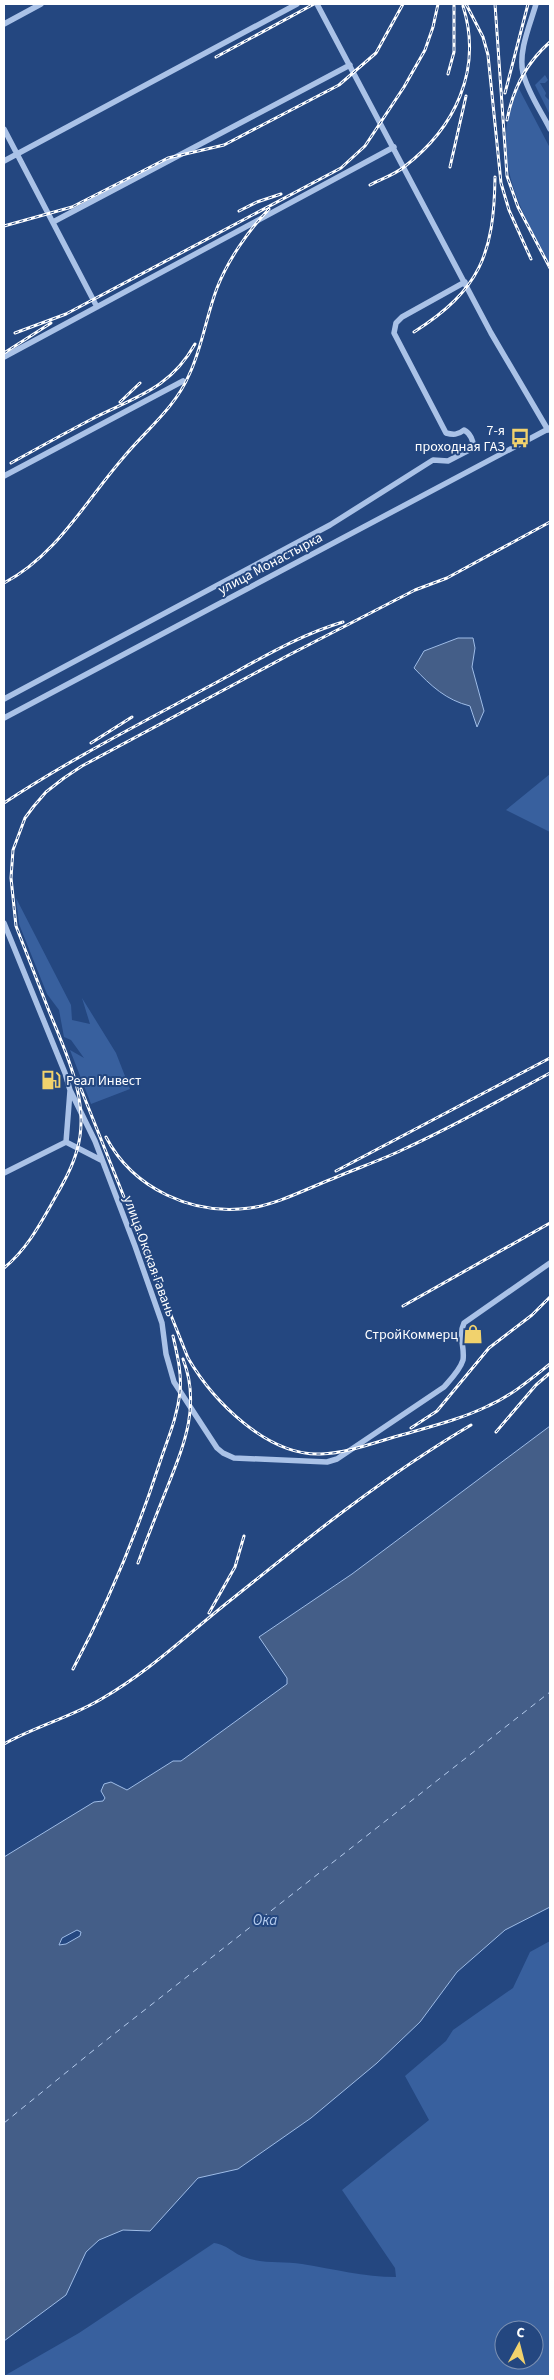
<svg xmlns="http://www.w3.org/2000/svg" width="554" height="2380" font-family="'Source Sans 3',sans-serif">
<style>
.green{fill:#38609e;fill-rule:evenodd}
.water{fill:#445e88;stroke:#9ebce7;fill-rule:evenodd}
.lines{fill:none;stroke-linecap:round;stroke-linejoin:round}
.ferry{stroke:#b5ccee;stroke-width:1;stroke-dasharray:6 5;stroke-linecap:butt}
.minor{stroke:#aac2e7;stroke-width:5.5}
.rail-casing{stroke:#fff;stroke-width:3}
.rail{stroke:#244780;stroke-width:1;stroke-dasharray:4;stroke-linecap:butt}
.labels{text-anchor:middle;stroke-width:4;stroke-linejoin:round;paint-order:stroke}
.poi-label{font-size:14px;fill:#fff;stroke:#244780;text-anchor:end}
.street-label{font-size:14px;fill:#fff;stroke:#244780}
.water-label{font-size:15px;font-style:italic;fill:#b5ccee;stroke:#244780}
</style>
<rect width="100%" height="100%" fill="#244780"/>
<!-- green -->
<path class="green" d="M 545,75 L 548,80 L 545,83 L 540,83 L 546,93 L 545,96 L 550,101 L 550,115 L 535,85 Z
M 518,87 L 550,148 L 550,265 C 524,216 496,170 509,112 C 511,104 513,93 518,87 Z
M 550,774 L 550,832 L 506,810 Z
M 16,898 L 71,1005 L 72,1020 L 90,1024 L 82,998 L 116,1053 L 130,1089 L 91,1104 L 70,1050 L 84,1058 L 71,1040 L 64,1037 L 59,1010 L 47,994 L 19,924 Z
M 550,1941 L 550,2376 L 4,2376 L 79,2333 L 214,2243 C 230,2246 232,2253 244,2257 C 262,2264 283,2261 302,2264 C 334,2269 364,2277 396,2277 L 395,2268 L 342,2190 L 429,2120 L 405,2076 L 446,2041 L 453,2030 L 513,1988 L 530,1952 ZM 504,2330 L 534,2330 L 534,2360 L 504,2360 Z"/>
<!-- water -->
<path class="water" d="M 458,638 L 473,638 L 475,648 L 472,667 L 484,711 L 477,727 L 470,706 C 446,700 431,686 414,668 L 424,651 Z
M 550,1426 L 550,1907 L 505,1930 L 457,1972 L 420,2022 L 377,2063 L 311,2118 L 238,2169 L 198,2178 L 150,2231 L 123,2230 L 99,2240 L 86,2252 L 66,2295 L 4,2341 L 4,1857 L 94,1802 L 103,1801 L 105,1798 L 101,1791 L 104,1784 L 111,1782 L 127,1790 L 173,1761 L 181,1761 L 287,1684 L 287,1678 L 259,1637 L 352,1574 ZM 77,1930 L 81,1932 L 80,1936 L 66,1944 L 59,1945 L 62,1938 Z"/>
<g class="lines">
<!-- ferry -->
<path class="ferry" d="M 4,2123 L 100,2045 L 550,1692"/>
<!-- minor -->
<path class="minor" d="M 317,4 L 491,333 L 548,430
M 536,4 C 530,25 518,51 523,73 C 528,93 541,111 550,129
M 4,24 L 41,4
M 4,129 L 97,307
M 4,161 L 297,4
M 53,222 L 350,65
M 4,357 L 394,147
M 4,476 L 183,381
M 4,699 L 330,525 L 433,460 L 448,461 L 473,448 C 474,441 470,433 464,430 C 458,435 453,435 446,433 L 394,333 L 396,323 L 402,317 L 465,282
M 4,718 L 550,428
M 4,923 L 65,1073 L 70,1090 L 95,1141 L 135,1246 L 162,1323 L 166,1354 L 174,1382 L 217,1448 L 223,1453 L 234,1458 L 327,1462 L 337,1459 L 444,1387 C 451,1379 460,1370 463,1360 C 465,1347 458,1336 464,1323 L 550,1263
M 66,1142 L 101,1160
M 4,1173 L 66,1142 L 70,1091"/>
<defs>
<path id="rail" d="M 466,4 L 483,37 L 488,55 L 501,183 L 509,210 L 531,259
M 495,4 L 507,176 L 518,207 L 550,268
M 216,57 L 314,4
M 448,74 L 454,52 L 454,4
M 505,93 L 528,4
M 507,120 C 513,88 526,63 550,42
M 450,167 L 466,96
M 370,185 C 381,179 394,175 404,167 C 455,128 483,70 463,6
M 239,211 L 257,202 L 281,194
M 4,226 L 72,207 L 168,158 L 224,145 L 339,85 L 376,53 L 403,4
M 414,332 C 480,290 494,254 495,177
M 15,333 L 66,314 L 341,168 L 365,146 L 404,87 L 425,50 L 433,27 L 438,4
M 4,353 L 51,323
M 120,402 L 140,383
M 11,463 C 38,448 65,433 92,419 C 135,397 170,389 195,344
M 4,583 C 56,556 85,502 123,458 C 145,431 175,408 189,375 C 202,348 206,317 217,288 C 228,260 248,231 269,209
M 91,743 L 132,717
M 4,803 C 69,760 138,725 206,688 C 250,665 295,636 343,622
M 81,1089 L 188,1358 C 213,1401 267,1456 321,1454 C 350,1453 378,1441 405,1434 C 433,1426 461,1419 488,1406 C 511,1396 531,1379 550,1364
M 106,1137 C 133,1189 193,1216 250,1208 C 278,1204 306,1189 332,1179 C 355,1169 379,1161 402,1150 C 453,1127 502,1099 550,1073
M 336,1171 L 550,1058
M 4,1268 C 25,1251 38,1228 51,1205 C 61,1187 72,1169 77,1150 C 91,1103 66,1053 49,1011 C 38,982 27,954 16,926 L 11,878 L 13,850 L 25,818 L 34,806 L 46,792 L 64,778 L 82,766 L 287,656 L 415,590 L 447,578 L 550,522
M 403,1306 L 550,1223
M 411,1428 L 437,1411 L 489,1348 L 532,1315 L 550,1297
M 496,1432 L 536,1385 L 550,1373
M 138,1563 C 147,1538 157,1513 167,1488 C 184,1445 201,1405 183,1359
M 209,1613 L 235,1567 L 244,1536
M 73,1669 C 108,1603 136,1536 159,1465 C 167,1440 177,1419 180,1392 C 182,1373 177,1354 173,1336
M 4,1744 C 36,1726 72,1717 103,1698 C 150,1671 190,1632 232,1599 C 309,1537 386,1475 471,1425"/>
</defs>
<!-- rail casing -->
<use href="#rail" class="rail-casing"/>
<!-- rail -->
<use href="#rail" class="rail"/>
</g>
<!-- icons -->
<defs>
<symbol id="bus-bare" viewBox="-9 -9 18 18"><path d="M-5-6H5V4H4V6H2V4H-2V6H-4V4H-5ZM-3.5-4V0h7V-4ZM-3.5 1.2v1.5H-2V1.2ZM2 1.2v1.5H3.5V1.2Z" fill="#f1d26d" stroke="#244780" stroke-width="2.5" paint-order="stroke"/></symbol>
<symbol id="fuel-bare" viewBox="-9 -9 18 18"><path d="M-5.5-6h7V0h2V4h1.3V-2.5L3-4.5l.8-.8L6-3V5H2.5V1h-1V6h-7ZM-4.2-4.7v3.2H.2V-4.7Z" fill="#f1d26d" stroke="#244780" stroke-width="2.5" paint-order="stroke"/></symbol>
<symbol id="shop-bare" viewBox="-9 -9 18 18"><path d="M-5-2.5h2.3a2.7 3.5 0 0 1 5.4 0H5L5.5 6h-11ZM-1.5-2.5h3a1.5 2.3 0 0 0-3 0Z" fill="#f1d26d" stroke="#244780" stroke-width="2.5" paint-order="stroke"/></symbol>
</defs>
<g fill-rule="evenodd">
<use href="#bus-bare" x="506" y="424" width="28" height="28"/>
<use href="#fuel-bare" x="37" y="1066" width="28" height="28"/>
<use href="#shop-bare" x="459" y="1320" width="28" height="28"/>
</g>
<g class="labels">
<!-- poi labels -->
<g class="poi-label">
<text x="505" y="435">7-я<tspan x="505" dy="16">проходная ГАЗ</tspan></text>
<text x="66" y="1085" text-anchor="start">Реал Инвест</text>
<text x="458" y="1339">СтройКоммерц</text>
</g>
<!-- street labels -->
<g class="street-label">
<text transform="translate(270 563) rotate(-28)" y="5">улица Монастырка</text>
<text transform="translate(150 1256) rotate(70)" y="5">улица Окская Гавань</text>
</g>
<!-- water labels -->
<g class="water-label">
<text x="265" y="1925">Ока</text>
</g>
</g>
<!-- border -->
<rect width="554" height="2380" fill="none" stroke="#ffffff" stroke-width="10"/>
<!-- north arrow -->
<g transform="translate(519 2345) rotate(7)"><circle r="24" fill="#244780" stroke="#7c91b3"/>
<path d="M0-4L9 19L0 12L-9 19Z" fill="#f1d26d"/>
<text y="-8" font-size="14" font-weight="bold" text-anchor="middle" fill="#ffffff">С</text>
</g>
</svg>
